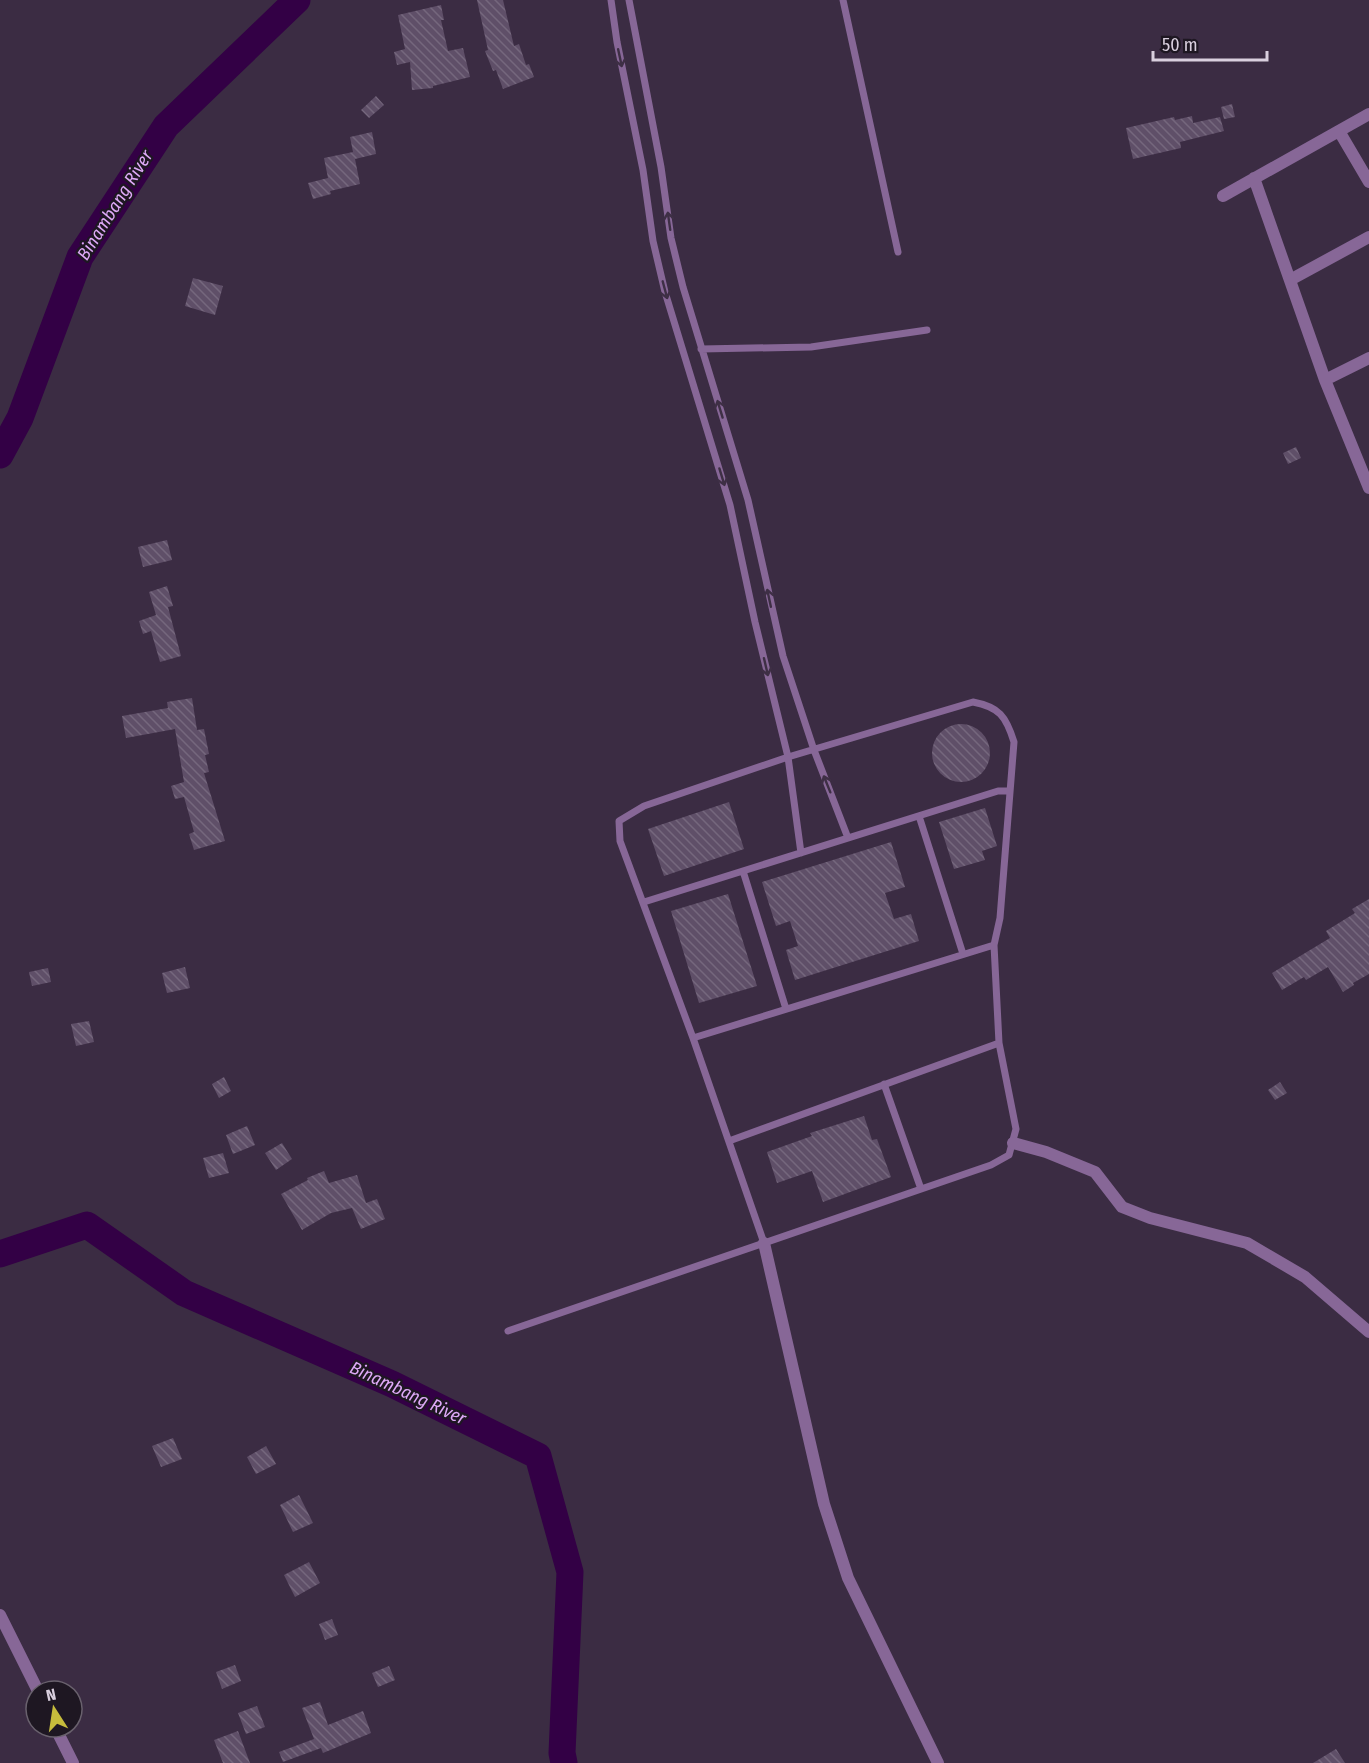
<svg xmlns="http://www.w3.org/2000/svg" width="1369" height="1763" font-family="'Fira Sans Condensed',sans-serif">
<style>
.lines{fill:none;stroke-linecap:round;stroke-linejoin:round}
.river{stroke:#330045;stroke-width:27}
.building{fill:url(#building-back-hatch)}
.lane{stroke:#876797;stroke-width:7}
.street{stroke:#876797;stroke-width:12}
.oneway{stroke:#3e2f45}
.labels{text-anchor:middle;stroke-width:4.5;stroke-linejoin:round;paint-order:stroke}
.water-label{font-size:18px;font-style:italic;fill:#dea9f7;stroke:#1e1722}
</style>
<defs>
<pattern id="building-back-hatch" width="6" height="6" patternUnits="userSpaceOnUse" patternTransform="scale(1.5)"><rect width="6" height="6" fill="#5f4f68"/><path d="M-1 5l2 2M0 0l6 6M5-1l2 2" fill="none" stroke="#75677d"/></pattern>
</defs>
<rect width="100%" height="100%" fill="#3b2c43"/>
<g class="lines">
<!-- river -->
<path class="river" d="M 0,455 L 20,418 L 80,257 L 166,126 L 297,0
M 0,1254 L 87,1225 L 184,1293 L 392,1384 L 538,1456 L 570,1572 L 562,1753 L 564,1763"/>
</g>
<!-- building -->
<path class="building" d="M 477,0 L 503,0 L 514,46 L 519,44 L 526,65 L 529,64 L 534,77 L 503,89 L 496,70 L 493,71 L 485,51 L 488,50 Z
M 441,5 L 444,20 L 441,20 L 448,51 L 463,48 L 470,77 L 433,86 L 433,88 L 412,90 L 410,62 L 397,65 L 394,52 L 405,49 L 398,15 Z
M 376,96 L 384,105 L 369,118 L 361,110 Z
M 1232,104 L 1235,117 L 1224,119 L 1221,107 Z
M 1192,116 L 1193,123 L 1220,117 L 1224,131 L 1180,142 L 1181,148 L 1133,159 L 1126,128 L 1174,117 L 1175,120 Z
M 372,132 L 376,154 L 355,159 L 360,184 L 330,191 L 331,194 L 313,199 L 308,183 L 328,178 L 324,158 L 353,152 L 350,137 Z
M 193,278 L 223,286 L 215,315 L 185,306 Z
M 1296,447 L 1301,458 L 1288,464 L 1283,453 Z
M 167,540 L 172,560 L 143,567 L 138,547 Z
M 167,586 L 173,606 L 168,607 L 181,656 L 160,662 L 151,631 L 143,634 L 139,621 L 156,615 L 149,592 Z
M 192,698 L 197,730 L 204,729 L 209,754 L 205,755 L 209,772 L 204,773 L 225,841 L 194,850 L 189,834 L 194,832 L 184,797 L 175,799 L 171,786 L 184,782 L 175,729 L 126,738 L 122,716 L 168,708 L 167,702 Z
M932 753a29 29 0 1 1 58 0a29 29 0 1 1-58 0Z
M 729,802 L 744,849 L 664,876 L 648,829 Z
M 985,808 L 997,846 L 982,851 L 985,860 L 954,869 L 939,822 Z
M 891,842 L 905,887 L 885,893 L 894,919 L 911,914 L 919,941 L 795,980 L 786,950 L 798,946 L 790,921 L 776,926 L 762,882 Z
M 728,894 L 757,986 L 699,1003 L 671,911 Z
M 1369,899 L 1369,974 L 1353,983 L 1354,985 L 1343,992 L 1328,967 L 1306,980 L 1304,977 L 1282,990 L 1272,973 L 1330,938 L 1326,931 L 1355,913 L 1352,909 Z
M 185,967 L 190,988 L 167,993 L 162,973 Z
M 48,968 L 51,982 L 32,986 L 29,972 Z
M 89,1021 L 94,1042 L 76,1046 L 71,1024 Z
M 224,1077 L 231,1091 L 219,1098 L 212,1084 Z
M 1280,1082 L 1287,1093 L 1275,1100 L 1268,1090 Z
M 864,1116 L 872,1140 L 877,1139 L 891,1177 L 823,1202 L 812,1171 L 777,1183 L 767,1152 L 812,1136 L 810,1133 Z
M 247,1126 L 255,1145 L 233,1154 L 226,1135 Z
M 282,1143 L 292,1159 L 276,1170 L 265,1153 Z
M 223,1153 L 229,1173 L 209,1178 L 203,1158 Z
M 324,1171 L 329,1183 L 357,1175 L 366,1203 L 377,1199 L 385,1219 L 361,1229 L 352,1208 L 331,1213 L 302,1230 L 281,1194 L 308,1180 L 307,1178 Z
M 173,1438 L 182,1459 L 161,1467 L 152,1446 Z
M 266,1446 L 276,1464 L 256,1474 L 247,1457 Z
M 299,1495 L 313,1523 L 293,1532 L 280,1505 Z
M 309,1562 L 320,1583 L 295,1597 L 284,1575 Z
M 332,1619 L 338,1635 L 325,1640 L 319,1624 Z
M 235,1665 L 241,1681 L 222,1689 L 216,1672 Z
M 389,1666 L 395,1680 L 378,1687 L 372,1673 Z
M 320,1702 L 328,1725 L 363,1711 L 371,1733 L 323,1753 L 321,1748 L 283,1762 L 279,1752 L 314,1739 L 302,1708 Z
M 257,1706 L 265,1727 L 246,1734 L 238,1713 Z
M 238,1731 L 250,1763 L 223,1763 L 214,1740 Z
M 1336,1749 L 1345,1763 L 1313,1763 Z"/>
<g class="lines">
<!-- lane -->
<path class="lane" d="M 611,0 L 617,42 L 643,170 L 653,241 L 665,292 L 730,505 L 755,622 L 788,757 L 801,853
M 629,0 L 661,167 L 671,238 L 683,287 L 748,500 L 783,656 L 814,750 L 848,838
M 843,0 L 898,252
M 701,349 L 811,347 L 927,330
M 919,816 L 963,954
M 743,871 L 786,1009
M 644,902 L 998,791 L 1010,791
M 693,1038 L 994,945
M 884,1084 L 921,1189
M 729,1141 L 999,1043
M 508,1331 L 991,1165 L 1009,1155 L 1016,1129 L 999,1043 L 994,945 L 1000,918 L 1014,742 C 1006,716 999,707 973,702 L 788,757 L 644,806 L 619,821 L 620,841 L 693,1038 L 764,1243"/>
<!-- street -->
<path class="street" d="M 1339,131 L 1369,182
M 1254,178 L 1325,380 L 1369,488
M 1223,196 L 1369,114
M 1290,280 L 1369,237
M 1325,380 L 1369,358
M 1013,1143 L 1046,1152 L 1095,1172 L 1122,1207 L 1150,1218 L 1247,1243 L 1305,1277 L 1369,1332
M 764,1243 L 824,1504 L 848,1578 L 938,1763
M 0,1615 L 38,1691
M 55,1727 L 73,1763"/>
</g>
<!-- one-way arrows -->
<defs><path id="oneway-shaft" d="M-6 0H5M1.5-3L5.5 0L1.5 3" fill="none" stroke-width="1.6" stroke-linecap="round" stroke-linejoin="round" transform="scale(1.5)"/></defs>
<g class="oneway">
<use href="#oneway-shaft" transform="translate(620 58) rotate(78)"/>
<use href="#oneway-shaft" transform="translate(669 221) rotate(-98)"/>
<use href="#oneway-shaft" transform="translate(665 290) rotate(75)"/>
<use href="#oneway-shaft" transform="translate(720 409) rotate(-107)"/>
<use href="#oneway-shaft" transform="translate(722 477) rotate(73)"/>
<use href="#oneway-shaft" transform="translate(769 598) rotate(-102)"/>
<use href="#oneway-shaft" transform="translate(766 667) rotate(77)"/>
<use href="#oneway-shaft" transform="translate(827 784) rotate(-112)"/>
</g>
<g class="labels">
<!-- water labels -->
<g class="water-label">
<text transform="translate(115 205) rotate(-58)" y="6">Binambang River</text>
<text transform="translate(408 1393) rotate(25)" y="6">Binambang River</text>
</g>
</g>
<!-- north arrow -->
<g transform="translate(54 1709) rotate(348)"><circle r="28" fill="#1e1722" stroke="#69616d" stroke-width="1.5"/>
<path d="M0-4.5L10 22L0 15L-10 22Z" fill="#c6bc3c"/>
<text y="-9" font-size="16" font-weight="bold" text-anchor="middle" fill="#d9cfde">N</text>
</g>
<!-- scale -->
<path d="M1153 51v9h114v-9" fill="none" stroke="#d9cfde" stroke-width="3"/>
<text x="1162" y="51" font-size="18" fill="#d9cfde" stroke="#1e1722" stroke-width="4.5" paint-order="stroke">50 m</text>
</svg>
